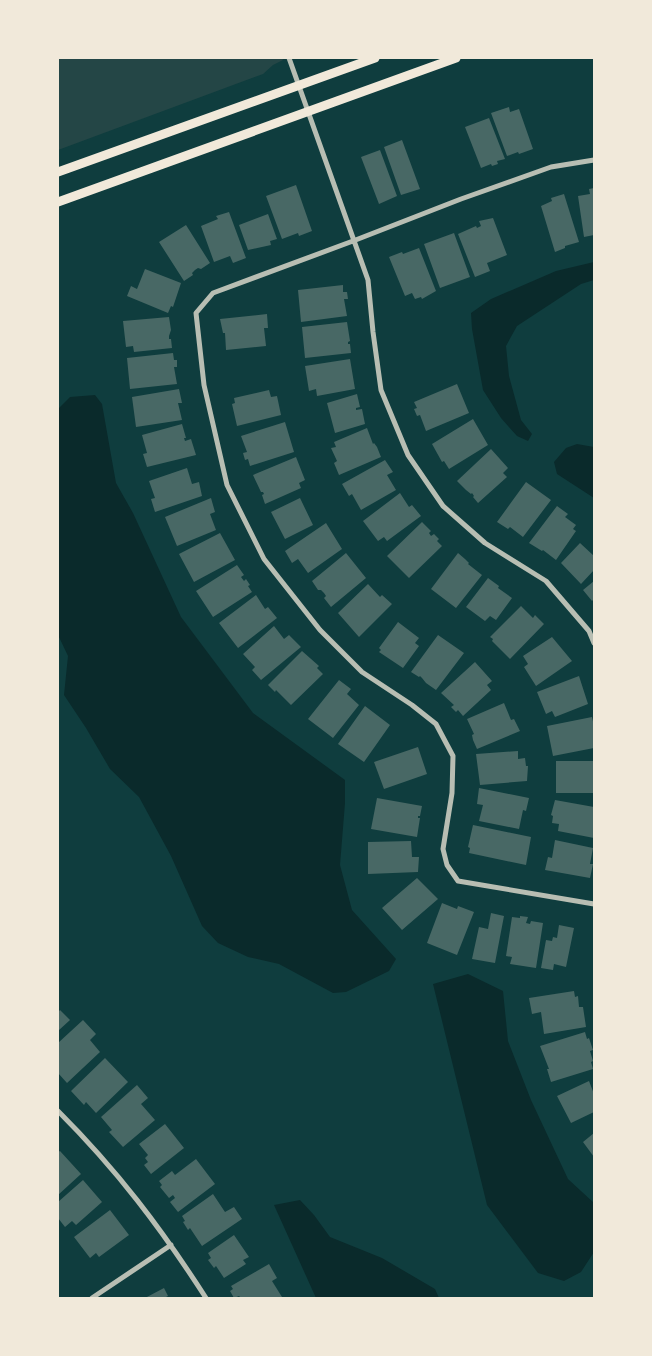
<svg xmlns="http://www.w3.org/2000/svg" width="652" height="1356" font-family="Figtree,sans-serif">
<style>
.green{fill:#244646}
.water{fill:#0a2a2b}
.building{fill:#486865}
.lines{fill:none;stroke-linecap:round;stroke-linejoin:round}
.minor{stroke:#b8beb3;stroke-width:5}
.secondary{stroke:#f1e9da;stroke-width:9}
</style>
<rect width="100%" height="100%" fill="#0f3d3e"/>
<!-- green -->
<path class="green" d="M 58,58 L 282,58 L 283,60 L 273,65 L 263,74 L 58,150 Z"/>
<!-- water -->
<path class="water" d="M 594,262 L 594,280 L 581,284 L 517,326 L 506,346 L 509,376 L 521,420 L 532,434 L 528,441 L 517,436 L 501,418 L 483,390 L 472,329 L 471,313 L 491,299 L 556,271 Z
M 95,395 L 102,404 L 116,483 L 133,513 L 181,617 L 253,713 L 345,780 L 345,803 L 340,865 L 352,910 L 396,959 L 389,971 L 346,992 L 333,993 L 279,964 L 248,957 L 218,943 L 202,926 L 171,856 L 139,797 L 110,769 L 86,728 L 64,695 L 68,656 L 58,635 L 58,409 L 70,397 Z
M 577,444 L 594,447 L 594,498 L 557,474 L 554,462 L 566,448 Z
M 468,974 L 503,991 L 508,1041 L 531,1100 L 568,1179 L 594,1203 L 594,1252 L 581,1272 L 564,1281 L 538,1273 L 487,1205 L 433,984 Z
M 300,1200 L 314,1215 L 330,1237 L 382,1258 L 435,1289 L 439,1298 L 316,1298 L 274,1205 Z"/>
<!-- building -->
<path class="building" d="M 509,107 L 510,112 L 519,109 L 533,149 L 519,154 L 518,152 L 507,156 L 491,113 Z
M 489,118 L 505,159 L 497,161 L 498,164 L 492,166 L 491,164 L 481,168 L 465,127 Z
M 402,140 L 420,189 L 401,195 L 384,147 Z
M 380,150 L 397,196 L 379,204 L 361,157 Z
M 296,185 L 312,231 L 299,236 L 298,233 L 282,239 L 266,196 Z
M 594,188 L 594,235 L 584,237 L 578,196 L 590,194 L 589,189 Z
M 564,194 L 579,242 L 565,246 L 565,248 L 555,252 L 541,206 L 552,201 L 551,198 Z
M 229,212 L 246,258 L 233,263 L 230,256 L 214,262 L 201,226 L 218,219 L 216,216 Z
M 268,214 L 277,239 L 270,241 L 271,245 L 248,250 L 239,225 Z
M 493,218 L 507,255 L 487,263 L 490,271 L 475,277 L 458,234 L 476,226 L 477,228 L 481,226 L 479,221 Z
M 186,225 L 210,263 L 201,269 L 198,268 L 195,270 L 192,273 L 193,275 L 184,281 L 159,242 Z
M 454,233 L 470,277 L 440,288 L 424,244 Z
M 419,248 L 436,291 L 422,299 L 421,297 L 415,299 L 412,293 L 405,296 L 389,257 L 402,252 L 403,254 Z
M 145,269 L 181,283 L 173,307 L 171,306 L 168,313 L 127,296 L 131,286 L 137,289 Z
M 343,285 L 343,292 L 347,292 L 348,299 L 344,299 L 347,316 L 301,322 L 298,290 Z
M 267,314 L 268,328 L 264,328 L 266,346 L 226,350 L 225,333 L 223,333 L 220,319 Z
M 169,317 L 171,330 L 169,336 L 169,339 L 171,339 L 172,348 L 134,352 L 133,346 L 126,347 L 123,321 Z
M 347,322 L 350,341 L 348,342 L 348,344 L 350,344 L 351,353 L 305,358 L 302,327 Z
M 173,353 L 174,360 L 177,360 L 177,367 L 174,367 L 177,384 L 130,389 L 127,358 Z
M 350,359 L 355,389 L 317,396 L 316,389 L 309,391 L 305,366 Z
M 457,384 L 469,413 L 426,431 L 420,415 L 417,416 L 414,409 L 417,408 L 414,402 Z
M 179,389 L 182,403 L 178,403 L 182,420 L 136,427 L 132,397 Z
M 269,390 L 271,397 L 277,396 L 281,415 L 237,426 L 232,404 L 235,403 L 234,398 Z
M 357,394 L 360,407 L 356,408 L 356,410 L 362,409 L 365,424 L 335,433 L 327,403 Z
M 473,419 L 488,445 L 449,469 L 444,461 L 442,462 L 432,444 Z
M 285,422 L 294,452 L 250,466 L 248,459 L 245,460 L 243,453 L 247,452 L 241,436 Z
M 182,424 L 186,438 L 184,438 L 185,441 L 191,439 L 196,455 L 147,467 L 143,454 L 147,453 L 142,435 Z
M 367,428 L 373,444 L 374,443 L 377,447 L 381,457 L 339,475 L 334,463 L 337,461 L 331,448 L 336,447 L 334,442 Z
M 491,449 L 508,468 L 503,473 L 507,477 L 478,503 L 473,497 L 474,496 L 472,493 L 471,494 L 466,490 L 457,481 Z
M 296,457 L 305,480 L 299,483 L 301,488 L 265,504 L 262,495 L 264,494 L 263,492 L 261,492 L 253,475 Z
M 385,460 L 393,472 L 387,475 L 396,490 L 361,510 L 352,494 L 349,496 L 342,484 Z
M 187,468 L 192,484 L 199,482 L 202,496 L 155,512 L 151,499 L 155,498 L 149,481 Z
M 526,482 L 551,500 L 523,537 L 510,527 L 508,529 L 497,522 Z
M 400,493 L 409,507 L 412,505 L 421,516 L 387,541 L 384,537 L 378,541 L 363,521 Z
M 211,498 L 215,512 L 210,514 L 216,530 L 177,546 L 165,517 Z
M 300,498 L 313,525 L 285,539 L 271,512 Z
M 557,506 L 568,514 L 565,517 L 576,525 L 573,529 L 576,531 L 556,560 L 543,550 L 542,551 L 529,543 Z
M 422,522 L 431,531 L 429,533 L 431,536 L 434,534 L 439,539 L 437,541 L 442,546 L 409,578 L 387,556 Z
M 326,523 L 342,549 L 308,573 L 298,559 L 292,563 L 285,551 Z
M 220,533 L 235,560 L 194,582 L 179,554 Z
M 580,543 L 594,556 L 594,570 L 581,584 L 561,563 Z
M 346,553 L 366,578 L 331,607 L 324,598 L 326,596 L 324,593 L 321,590 L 318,590 L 312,581 Z
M 458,553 L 465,559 L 469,563 L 468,564 L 482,575 L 456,608 L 431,589 Z
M 237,565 L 244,575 L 241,577 L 244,581 L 246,579 L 250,585 L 248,586 L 252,592 L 213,617 L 196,591 Z
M 488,578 L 499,586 L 498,588 L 512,598 L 496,620 L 490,616 L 485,621 L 466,607 Z
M 594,581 L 594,599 L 592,601 L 583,590 Z
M 368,584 L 380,597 L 382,595 L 392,604 L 359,637 L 338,613 Z
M 256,595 L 265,609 L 268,607 L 277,618 L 238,648 L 219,623 Z
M 521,606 L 533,618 L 535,615 L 544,624 L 510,659 L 492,641 L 493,639 L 490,637 Z
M 398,622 L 419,638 L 415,643 L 419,646 L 403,668 L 379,652 L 381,650 L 379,648 Z
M 274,626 L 284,639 L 289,635 L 301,647 L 261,680 L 252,670 L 255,667 L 243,654 Z
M 438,635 L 464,653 L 436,690 L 426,683 L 422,678 L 420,676 L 419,677 L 411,672 Z
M 552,637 L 572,661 L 536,686 L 524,667 L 528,664 L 523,656 Z
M 302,651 L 319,666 L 317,668 L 323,674 L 291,705 L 276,690 L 275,692 L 268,685 Z
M 475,662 L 492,681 L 487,685 L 491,690 L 463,716 L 458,710 L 456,712 L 451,707 L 454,705 L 441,693 Z
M 579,676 L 588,704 L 555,717 L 552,711 L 546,714 L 537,692 Z
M 339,680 L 351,689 L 347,694 L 359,705 L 333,738 L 308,719 Z
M 504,703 L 511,720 L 514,719 L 520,731 L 477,749 L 473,740 L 472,735 L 474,734 L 467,719 Z
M 365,706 L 390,725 L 364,762 L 338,744 Z
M 592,717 L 594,726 L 594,748 L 553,756 L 547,726 Z
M 418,747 L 427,774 L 384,789 L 374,762 Z
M 518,751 L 518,759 L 525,758 L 526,766 L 528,766 L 527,781 L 480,785 L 476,754 Z
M 556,761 L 594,761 L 594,793 L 556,793 Z
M 479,788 L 529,798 L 526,811 L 523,810 L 519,829 L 479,821 L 483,805 L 477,804 Z
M 377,798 L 422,806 L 420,816 L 418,816 L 418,818 L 420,818 L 417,837 L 371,829 Z
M 555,800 L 594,807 L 594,838 L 558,831 L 559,824 L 552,823 L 553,816 L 551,815 Z
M 473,825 L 531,837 L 526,865 L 469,853 L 470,848 L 468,847 Z
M 555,840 L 593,848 L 590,864 L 593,864 L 590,878 L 545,870 L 548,857 L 552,858 Z
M 411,841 L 412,857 L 419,857 L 418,872 L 368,874 L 368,842 Z
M 417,878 L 438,899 L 402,930 L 382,908 Z
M 442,903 L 457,909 L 458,906 L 474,912 L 457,955 L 427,943 Z
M 491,913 L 504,916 L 495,963 L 472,959 L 479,927 L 488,929 Z
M 520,916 L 528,917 L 526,923 L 530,924 L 531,921 L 543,923 L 536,968 L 510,964 L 512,957 L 506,956 L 512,917 L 520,918 Z
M 559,925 L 574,928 L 566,967 L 554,964 L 553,970 L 541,968 L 546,940 L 552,941 L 553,937 L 557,938 Z
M 574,991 L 575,997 L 578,996 L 579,1007 L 583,1007 L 586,1027 L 544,1034 L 541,1012 L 532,1014 L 529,998 Z
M 60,1010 L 70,1020 L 58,1031 L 58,1012 Z
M 83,1020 L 96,1034 L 90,1040 L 100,1052 L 67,1083 L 58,1073 L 58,1043 Z
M 585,1032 L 587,1039 L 589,1038 L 593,1050 L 590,1051 L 593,1061 L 591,1062 L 593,1069 L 551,1082 L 547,1069 L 549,1069 L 540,1046 Z
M 105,1058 L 128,1082 L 96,1113 L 86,1102 L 84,1105 L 71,1091 Z
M 589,1081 L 594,1094 L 594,1112 L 571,1123 L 557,1096 Z
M 137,1085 L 148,1098 L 141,1104 L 155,1120 L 123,1147 L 109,1132 L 112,1130 L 101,1117 Z
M 165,1124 L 184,1148 L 151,1174 L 144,1165 L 148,1162 L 145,1158 L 148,1155 L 139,1144 Z
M 594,1133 L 594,1157 L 583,1142 Z
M 60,1151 L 81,1174 L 58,1195 L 58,1152 Z
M 196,1159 L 215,1184 L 178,1212 L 170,1202 L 175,1198 L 173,1195 L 169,1198 L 160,1187 L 162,1185 L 159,1181 L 172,1171 L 175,1175 Z
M 83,1180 L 102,1202 L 76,1225 L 72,1221 L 65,1227 L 58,1218 L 58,1202 Z
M 213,1194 L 225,1212 L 234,1207 L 242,1219 L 202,1246 L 190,1228 L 188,1230 L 183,1222 L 185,1221 L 182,1216 Z
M 110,1210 L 129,1235 L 99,1257 L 96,1253 L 90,1258 L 74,1237 Z
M 234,1235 L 249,1257 L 243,1260 L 246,1264 L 224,1278 L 216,1266 L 214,1268 L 208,1260 L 211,1258 L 208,1253 Z
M 269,1264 L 277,1278 L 272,1281 L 282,1297 L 279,1298 L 241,1298 L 239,1296 L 234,1298 L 230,1291 L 233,1289 L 231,1286 Z
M 164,1288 L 168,1296 L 166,1297 L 166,1298 L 145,1298 Z"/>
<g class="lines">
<!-- minor -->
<path class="minor" d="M 289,58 L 368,280 L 373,332 L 381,390 L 408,455 L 443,506 L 485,543 L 546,581 L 589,631 L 594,643
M 594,160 L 551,167 L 461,199 L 353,241 L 213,293 L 196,313 L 204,385 L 227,485 L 264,559 L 320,630 L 362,672 L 412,705 L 436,724 L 453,756 L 452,793 L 443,849 L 447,865 L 458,881 L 594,904
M 58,1111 C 117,1170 161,1228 206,1298
M 92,1298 L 171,1245"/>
<!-- secondary -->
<path class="secondary" d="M 58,172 L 375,58
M 58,202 L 456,58"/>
</g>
<!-- border -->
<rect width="652" height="1356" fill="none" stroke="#f1e9da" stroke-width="118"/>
</svg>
